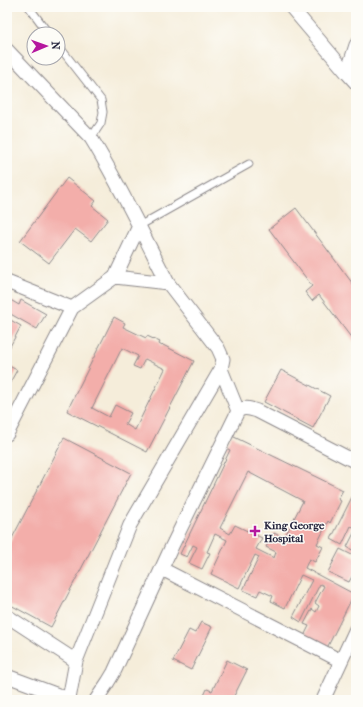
<svg xmlns="http://www.w3.org/2000/svg" width="363" height="707" font-family="'IM FELL French Canon',serif">
<style>
.building{fill:#f3aeaa;fill-rule:evenodd}
.lines{fill:none;stroke-linecap:round;stroke-linejoin:round}
.lane-casing{stroke:#8c888a;stroke-width:9}
.street-casing{stroke:#8c888a;stroke-width:15}
.lane{stroke:#fff;stroke-width:7}
.street{stroke:#fff;stroke-width:13}
.poi-dot{fill:#b5179e;stroke:#fdfcf7;stroke-width:1.5}
.labels{text-anchor:middle;stroke-width:3;stroke-linejoin:round;paint-order:stroke}
.poi-label{font-size:11px;font-weight:bold;fill:#22223b;stroke:#fdfcf7;text-anchor:start}
</style>
<rect width="100%" height="100%" fill="#fdfcf7"/>
<filter id="ink" filterUnits="userSpaceOnUse"><feTurbulence type="fractalNoise" baseFrequency=".025" numOctaves="2"/><feDisplacementMap in="SourceGraphic" scale="8" xChannelSelector="R" yChannelSelector="G"/><feConvolveMatrix kernelMatrix="1 2 1 2 8 2 1 2 1" color-interpolation-filters="sRGB"/></filter>
<filter id="wash" filterUnits="userSpaceOnUse"><feTurbulence type="fractalNoise" baseFrequency=".012" numOctaves="4" result="noise"/><feDisplacementMap in="SourceGraphic" scale="16" xChannelSelector="R" yChannelSelector="G"/><feGaussianBlur stdDeviation="0.9" result="paint"/><feColorMatrix in="noise" values="0 0 0 0 0 0 0 0 0 0 0 0 0 0 0 0 0 1.4 0 .05"/><feComposite in="paint" operator="in"/></filter>
<g filter="url(#wash)">
<rect width="100%" height="100%" fill="#f5edda"/>
<g id="blocks">
<!-- building -->
<path class="building" d="M 67,178 L 96,201 L 92,206 L 108,219 L 91,241 L 75,229 L 49,263 L 20,241 Z
M 296,208 L 356,288 L 356,344 L 319,295 L 312,301 L 305,292 L 312,286 L 269,229 Z
M 7,298 L 19,305 L 21,300 L 46,314 L 37,329 L 7,312 Z
M 114,317 L 125,323 L 123,327 L 146,338 L 147,336 L 160,342 L 159,344 L 162,346 L 163,345 L 194,361 L 147,452 L 67,411 ZM 122,348 L 138,356 L 133,366 L 140,369 L 145,359 L 165,369 L 135,430 L 125,424 L 131,413 L 115,405 L 109,417 L 92,408 Z
M 7,318 L 21,326 L 7,352 Z
M 7,365 L 17,370 L 7,388 Z
M 281,370 L 330,396 L 313,428 L 264,402 Z
M 232,436 L 343,490 L 338,499 L 341,501 L 330,523 L 328,521 L 317,544 L 323,547 L 315,562 L 309,559 L 305,568 L 354,594 L 327,648 L 304,636 L 309,626 L 304,624 L 312,609 L 316,612 L 319,606 L 315,603 L 324,586 L 320,584 L 301,622 L 293,617 L 312,580 L 301,575 L 285,608 L 271,601 L 273,596 L 260,590 L 257,596 L 243,590 L 259,557 L 255,555 L 239,588 L 211,574 L 227,540 L 215,534 L 207,552 L 210,553 L 202,569 L 189,563 L 197,547 L 193,545 L 187,557 L 180,554 L 230,450 L 226,448 ZM 248,472 L 303,501 L 284,538 L 274,533 L 266,547 L 276,552 L 274,558 L 256,549 L 262,538 L 235,525 L 230,534 L 220,528 Z
M 64,438 L 131,473 L 51,627 L 7,603 L 7,548 Z
M 356,489 L 356,528 L 351,526 L 342,545 L 331,539 Z
M 356,529 L 356,552 L 347,547 Z
M 340,549 L 356,557 L 356,569 L 349,582 L 328,572 Z
M 201,622 L 212,627 L 191,670 L 173,661 L 189,630 L 195,633 Z
M 227,660 L 247,670 L 232,700 L 202,700 L 207,689 L 212,691 Z"/>
</g>
</g>
<g filter="url(#ink)">
<use href="#blocks" fill-opacity="0" stroke="#8c888a" stroke-width="1"/>
<g class="lines">
<defs>
<path id="lane" d="M 29,7 L 49,34
M 58,45 L 101,100 L 103,112 L 101,123 L 91,138
M 139,226 L 249,164"/>
<path id="street" d="M 291,7 L 347,73 L 356,83
M 7,50 L 91,138 C 120,185 143,235 168,283
M 347,73 L 356,45
M 7,282 L 72,308 L 115,277 L 139,226
M 221,369 L 238,411
M 7,434 L 72,308
M 162,569 L 341,661
M 7,616 L 76,661
M 7,676 L 69,699
M 69,699 L 76,661 L 130,525 L 221,369 L 223,359 L 218,348 L 168,283 L 115,277
M 96,700 L 108,682 L 114,672 L 172,546 L 238,411 C 244,406 251,409 257,411 L 356,462
M 323,700 L 356,629"/>
</defs>
<!-- lane casing -->
<use href="#lane" class="lane-casing"/>
<!-- street casing -->
<use href="#street" class="street-casing"/>
<!-- lane -->
<use href="#lane" class="lane"/>
<!-- street -->
<use href="#street" class="street"/>
</g>
</g>
<!-- markers -->
<path class="poi-dot" d="M253 525h4v4h4v4h-4v4h-4v-4h-4v-4h4z"/>
<g class="labels">
<!-- poi labels -->
<g class="poi-label">
<text x="264" y="529">King George<tspan x="264" dy="13">Hospital</tspan></text>
</g>
</g>
<!-- margin -->
<rect width="363" height="707" fill="none" stroke="#fdfcf7" stroke-width="24"/>
<!-- north arrow -->
<g transform="translate(46 46) rotate(88)"><circle r="19" fill="#fdfcf7" stroke="#a5a5ac"/>
<path d="M0-3L7 15L0 10L-7 15Z" fill="#b5179e"/>
<text y="-6" font-size="11" font-weight="bold" text-anchor="middle" fill="#22223b">N</text>
</g>
</svg>
